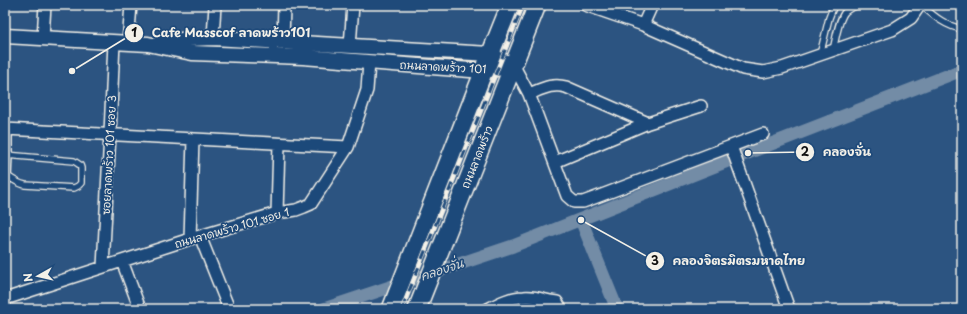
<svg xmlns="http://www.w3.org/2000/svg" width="967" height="314" font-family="'Playpen Sans','Playpen Sans Thai',sans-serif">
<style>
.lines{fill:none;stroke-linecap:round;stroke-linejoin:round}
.canal{stroke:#738ca6;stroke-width:13}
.service-casing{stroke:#f4f1e8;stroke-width:8}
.minor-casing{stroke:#f4f1e8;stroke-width:14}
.tertiary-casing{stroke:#f4f1e8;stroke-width:17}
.primary-casing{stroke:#f4f1e8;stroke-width:20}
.service{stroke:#1f4a7a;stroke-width:5.5}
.minor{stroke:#1f4a7a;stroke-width:11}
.tertiary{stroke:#1f4a7a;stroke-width:14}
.primary{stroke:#1f4a7a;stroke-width:17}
.rail-casing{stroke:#f4f1e8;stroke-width:4.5}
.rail{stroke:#1f4a7a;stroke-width:3;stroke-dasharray:9;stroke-linecap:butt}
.labels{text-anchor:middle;stroke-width:3.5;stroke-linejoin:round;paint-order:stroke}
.street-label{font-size:11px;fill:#f4f1e8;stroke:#1f4a7a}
.water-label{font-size:12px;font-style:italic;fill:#dadddb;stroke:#1f4a7a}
.leader{fill:none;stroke:#f4f1e8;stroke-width:1.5}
.callout-dot{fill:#f4f1e8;stroke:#1f4a7a;stroke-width:1.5}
.mark-label{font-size:12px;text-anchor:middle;font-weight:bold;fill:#111}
.callout-label{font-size:12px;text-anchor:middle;font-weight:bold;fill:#f4f1e8;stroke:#1f4a7a;stroke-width:3.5;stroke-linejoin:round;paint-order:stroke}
</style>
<rect width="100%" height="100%" fill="#2c5481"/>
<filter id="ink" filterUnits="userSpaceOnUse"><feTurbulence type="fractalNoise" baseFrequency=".025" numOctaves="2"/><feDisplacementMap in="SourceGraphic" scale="8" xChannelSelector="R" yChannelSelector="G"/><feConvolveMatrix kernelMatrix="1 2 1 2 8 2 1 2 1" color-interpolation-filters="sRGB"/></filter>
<g filter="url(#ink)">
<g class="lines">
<!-- canal -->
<path class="canal" d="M 581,220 L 617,309
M 324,309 L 513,246 L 748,153 L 962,70"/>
<defs>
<path id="service" d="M 921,5 C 934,16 945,26 962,29
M 833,50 C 836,39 838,20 845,12 C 849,8 855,6 860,5
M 820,55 L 829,18 L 834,5
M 6,175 C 12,179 17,183 25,185 L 74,188 L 78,186 L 81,183 L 81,168 L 80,165 L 74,161 L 6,155"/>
<path id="minor" d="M 585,5 L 643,25 L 743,69 L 763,72 L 782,68 L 892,30 L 911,18 L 920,5
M 643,25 L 652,5
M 43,38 L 45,5
M 213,38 L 215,5
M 283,42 L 284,5
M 128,43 L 131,5
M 350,46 L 353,5
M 514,66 L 529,94 L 567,196 L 574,202 L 583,202 L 594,198 L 763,134
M 529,94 C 542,89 552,83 566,87 L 648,123 L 555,162
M 648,123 L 701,106
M 5,129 L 348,147
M 731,146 L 789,309
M 5,180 L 6,155 L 6,129
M 277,213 L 279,144
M 200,236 L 229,309
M 190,239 L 193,139
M 122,261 L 140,309
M 103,267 L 110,134 L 114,42
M 5,299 L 190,239 L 277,213 L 296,210 L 304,207 L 311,204 L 348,147 L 367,90 L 369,62
M 488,309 C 499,303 511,297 524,297 C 533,296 542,299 550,301
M 540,309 L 550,301 L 557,302 L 561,309"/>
<path id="tertiary" d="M 5,36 L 148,44 L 192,53 L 303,57 L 483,71 L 514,66
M 160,43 L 189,39 L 213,38 L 490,54 L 514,66"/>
<path id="primary" d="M 391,309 L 488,60 L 510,5
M 417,309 L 537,5"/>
</defs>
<!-- service casing -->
<use href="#service" class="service-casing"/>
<!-- minor casing -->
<use href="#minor" class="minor-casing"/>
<!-- tertiary casing -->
<use href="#tertiary" class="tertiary-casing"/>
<!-- primary casing -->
<use href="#primary" class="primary-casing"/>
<!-- service -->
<use href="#service" class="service"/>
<!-- minor -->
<use href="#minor" class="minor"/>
<!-- tertiary -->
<use href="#tertiary" class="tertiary"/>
<!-- primary -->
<use href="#primary" class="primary"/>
<defs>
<path id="rail" d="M 402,309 L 523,5"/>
</defs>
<!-- rail casing -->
<use href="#rail" class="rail-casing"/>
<!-- rail -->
<use href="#rail" class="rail"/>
</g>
</g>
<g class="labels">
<!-- street labels -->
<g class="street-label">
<text transform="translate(443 67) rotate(3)" y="4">ถนนลาดพร้าว 101</text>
<text transform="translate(109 155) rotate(-87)" y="4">ซอยลาดพร้าว 101 ซอย 3</text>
<text transform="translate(477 157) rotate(-68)" y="4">ถนนลาดพร้าว</text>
<text transform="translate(232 228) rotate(-16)" y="4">ถนนลาดพร้าว 101 ซอย 1</text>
</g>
<!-- water labels -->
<g class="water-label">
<text transform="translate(442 270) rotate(-18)" y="4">คลองจั่น</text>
</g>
</g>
<!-- callouts -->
<path class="leader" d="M72 71L134 33M748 153L805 152M581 220L655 261"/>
<g class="callout-dot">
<circle cx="72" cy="71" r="4"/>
<circle cx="748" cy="153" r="4"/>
<circle cx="581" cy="220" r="4"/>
<circle cx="134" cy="33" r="10"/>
<circle cx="805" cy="152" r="10"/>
<circle cx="655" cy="261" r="10"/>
</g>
<g class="mark-label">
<text x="134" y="37">1</text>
<text x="805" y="156">2</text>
<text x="655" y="265">3</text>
</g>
<g class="callout-label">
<text x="231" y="37">Cafe Masscof ลาดพร้าว101</text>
<text x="847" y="156">คลองจั่น</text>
<text x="739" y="265">คลองจิตรมิตรมหาดไทย</text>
</g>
<!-- margin -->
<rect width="967" height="314" fill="none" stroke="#1f4a7a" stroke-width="20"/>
<rect x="10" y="10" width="947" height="294" fill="none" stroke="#f4f1e8" stroke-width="1.5" filter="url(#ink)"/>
<!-- north arrow -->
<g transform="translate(38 276) rotate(262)" stroke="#1f4a7a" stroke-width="3" paint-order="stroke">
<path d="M0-3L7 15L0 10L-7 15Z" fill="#f4f1e8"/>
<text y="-6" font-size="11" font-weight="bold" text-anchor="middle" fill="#f4f1e8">N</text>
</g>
</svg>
